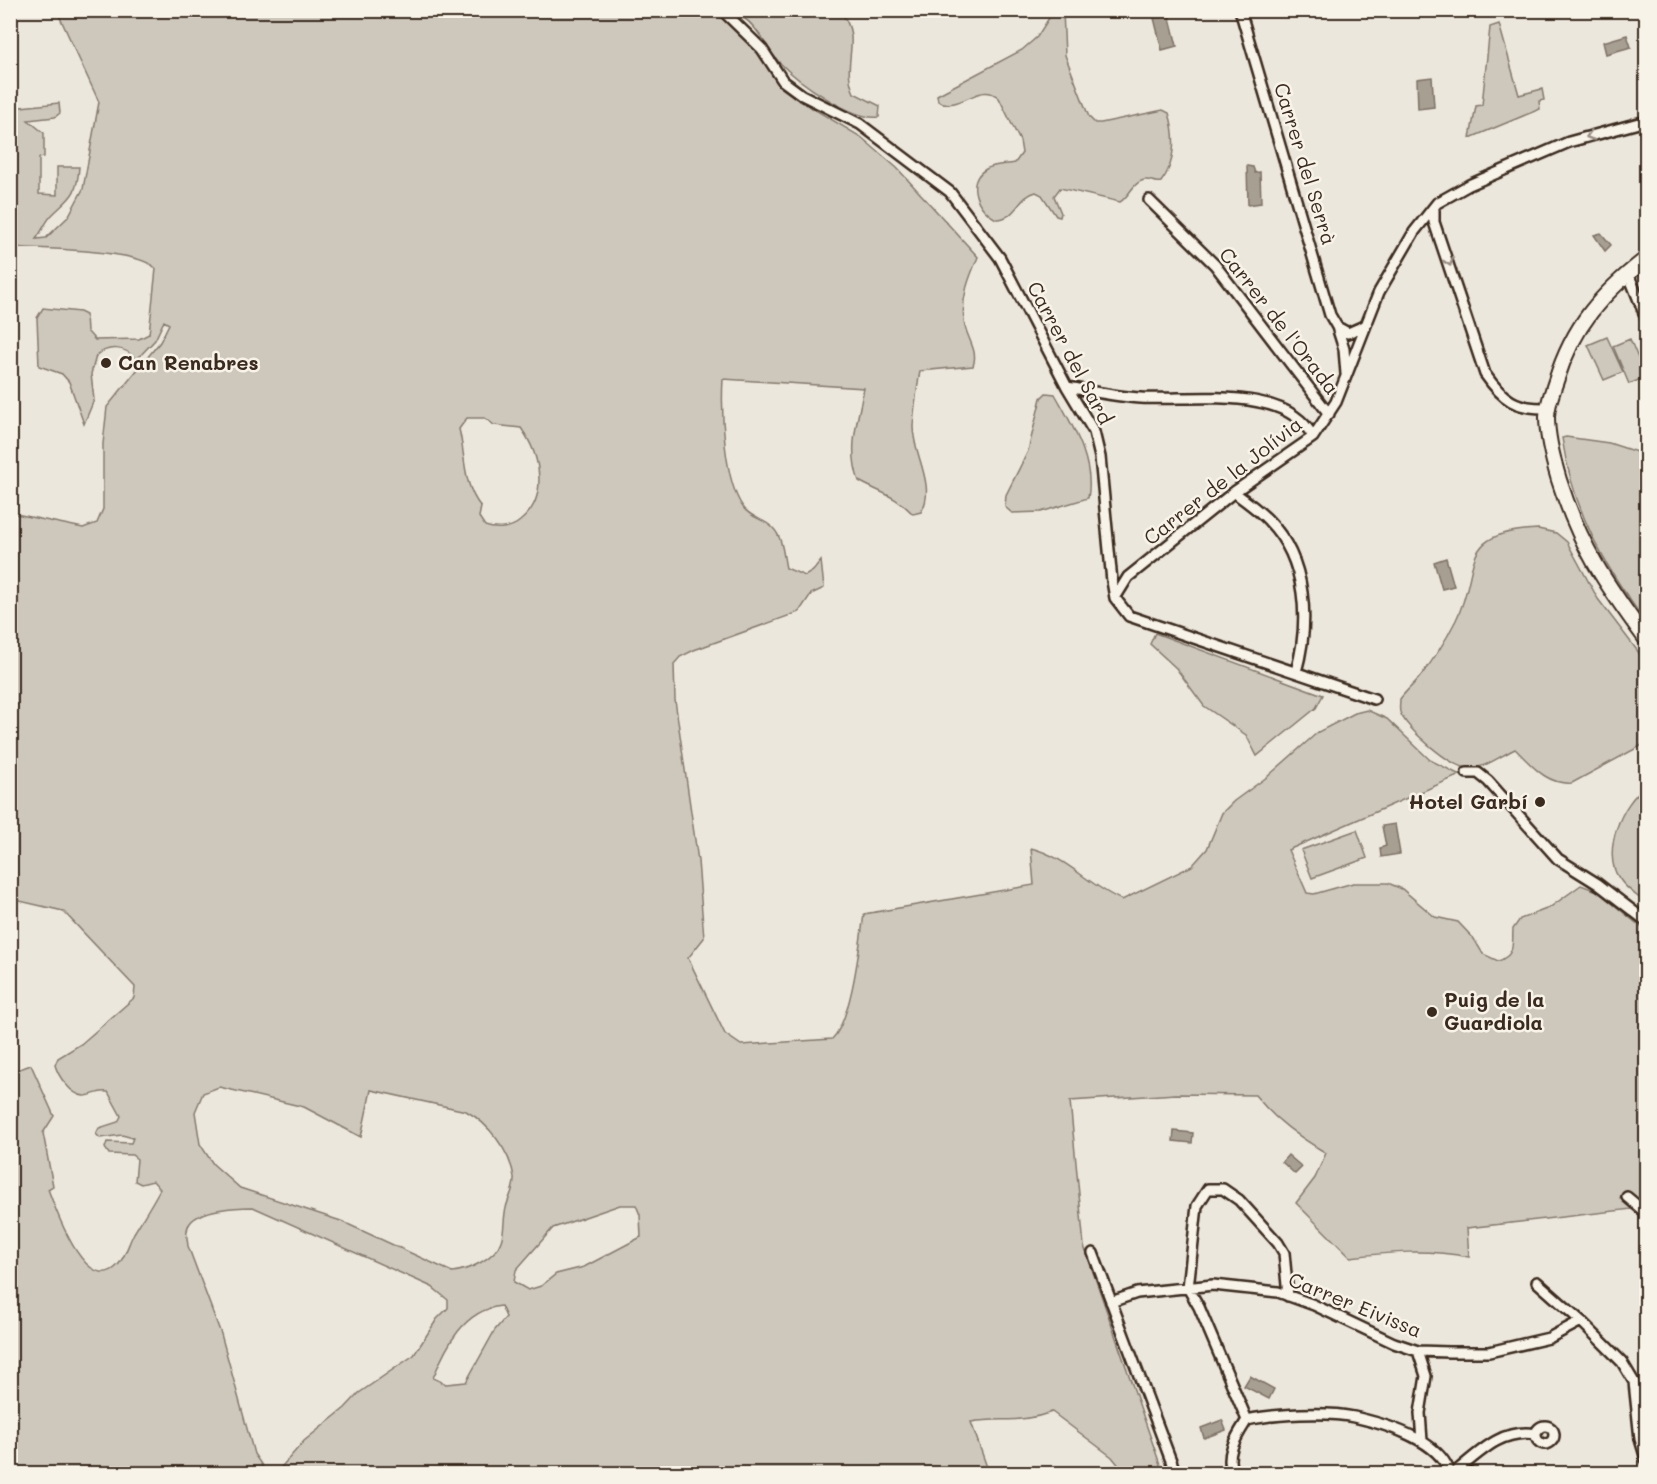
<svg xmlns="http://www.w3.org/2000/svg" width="1657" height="1484" font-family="Mali,sans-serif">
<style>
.green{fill:#cec8bc;stroke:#84796d;stroke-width:1.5;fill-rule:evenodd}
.water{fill:#a89f93;stroke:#7c7064;stroke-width:1.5}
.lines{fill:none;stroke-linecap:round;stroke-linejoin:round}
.street-casing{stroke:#3b2a1e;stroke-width:14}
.secondary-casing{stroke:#3b2a1e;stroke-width:18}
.street{stroke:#f7f3e8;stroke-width:9}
.secondary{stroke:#f7f3e8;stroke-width:14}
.oneway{stroke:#998e83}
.poi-dot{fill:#3b2a1e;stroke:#f7f3e8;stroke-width:2}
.labels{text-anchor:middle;stroke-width:5;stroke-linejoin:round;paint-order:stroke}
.street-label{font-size:20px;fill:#3b2a1e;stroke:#f7f3e8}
.poi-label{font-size:20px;font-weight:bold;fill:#3b2a1e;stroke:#f7f3e8;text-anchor:start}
</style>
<rect width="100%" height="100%" fill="#ece7dc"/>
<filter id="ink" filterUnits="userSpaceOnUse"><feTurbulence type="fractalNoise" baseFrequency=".0167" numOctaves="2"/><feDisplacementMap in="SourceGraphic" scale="12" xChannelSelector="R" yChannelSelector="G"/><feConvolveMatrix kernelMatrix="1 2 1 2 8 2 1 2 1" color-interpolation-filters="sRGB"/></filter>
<g filter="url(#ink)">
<!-- green -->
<path class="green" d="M 1054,10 L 1063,11 L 1065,55 L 1089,117 L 1095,123 L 1101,123 L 1163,110 L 1169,113 C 1176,136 1176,163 1161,182 C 1155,183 1152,180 1146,180 C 1134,180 1129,197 1120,202 L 1060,188 L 1054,196 L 1061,213 L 1060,217 L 1056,216 L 1042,195 L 1036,192 C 1018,196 1016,220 996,219 C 978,210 964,182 986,169 C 995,164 1005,165 1015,163 L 1022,153 L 1020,141 L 999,98 C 980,80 960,113 938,101 L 937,95 L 1022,50 L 1037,37 Z
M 57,11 L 723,11 L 784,81 L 802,95 L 807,105 L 861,137 L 897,168 L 978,257 C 969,278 961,297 964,321 C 966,338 979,350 973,366 L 920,371 C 917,389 914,408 913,427 C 913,454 937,487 921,512 L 913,514 C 895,495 880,493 859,481 C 847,449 858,420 864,388 L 723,379 C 721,411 724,481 743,507 C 750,518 765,519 773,528 C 783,538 783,555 786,568 L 805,576 L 813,571 L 821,561 L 824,588 L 811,594 L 799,612 L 694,650 L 680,657 L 674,664 L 675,700 L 698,861 L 704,938 L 688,958 L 725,1034 L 741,1045 L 832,1039 C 852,1020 860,942 864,914 L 1034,885 L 1031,848 C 1067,857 1089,886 1122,900 L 1192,866 L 1207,849 L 1222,813 L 1234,801 L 1267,777 L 1318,732 L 1355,713 L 1367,710 L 1387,719 L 1430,760 L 1460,775 L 1288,850 L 1307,893 L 1314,894 L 1353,883 L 1388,883 L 1402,889 L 1435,917 L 1458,922 L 1474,939 L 1483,954 L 1498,961 C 1516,955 1512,943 1513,929 L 1520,919 L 1549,908 L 1581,885 L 1597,891 L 1646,931 L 1646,1205 L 1642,1207 L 1626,1191 L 1620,1198 L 1632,1209 L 1467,1228 L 1469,1257 C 1427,1249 1391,1252 1350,1257 L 1296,1203 L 1315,1178 L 1326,1153 C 1298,1136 1276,1121 1255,1095 L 1176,1094 L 1070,1101 L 1084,1246 L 1163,1473 L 1125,1473 L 1112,1457 L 1052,1412 C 1019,1424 1003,1417 971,1422 L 989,1473 L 267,1473 L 277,1472 L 304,1441 L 345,1408 L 359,1393 L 414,1355 L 437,1319 L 448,1308 L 448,1300 L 432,1287 L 253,1207 C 237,1207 200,1209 190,1223 C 185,1229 187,1238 188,1246 L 221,1334 L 254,1454 L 267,1473 L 11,1474 L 11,1072 L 31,1065 L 54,1116 L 43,1133 L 53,1186 L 48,1189 C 56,1210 86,1298 118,1265 C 125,1258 129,1242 134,1233 C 143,1218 152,1204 160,1189 L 153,1181 L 141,1184 L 135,1181 L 137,1159 L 132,1155 L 109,1154 L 105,1148 L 107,1142 L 131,1143 L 133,1138 L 122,1135 L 100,1138 L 96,1134 L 99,1128 L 118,1122 L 121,1116 L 108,1092 C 99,1090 92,1096 84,1096 C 71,1095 58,1076 55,1065 L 58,1058 L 81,1044 L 134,998 L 135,987 L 63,911 L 11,899 L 11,513 L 83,528 L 97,523 L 103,509 L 103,444 L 107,407 L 160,342 L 169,324 L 164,321 L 155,340 L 136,360 C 127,346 108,345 96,356 L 91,374 L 94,400 L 84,424 L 69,382 L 62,374 L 39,366 L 37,318 L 43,308 L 80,312 L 86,315 L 87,331 L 95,340 L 139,339 L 149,334 L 156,269 C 142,249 38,249 11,247 L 11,108 L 59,103 L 60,113 L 55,117 L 28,120 L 44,133 L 44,157 L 39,158 L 39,194 L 57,195 L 57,167 L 79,167 C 77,197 70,197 52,215 C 45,222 42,232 36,239 L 46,238 L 68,217 L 83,189 L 99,102 ZM 467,418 L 485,418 L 494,425 L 521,428 C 541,456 549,498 520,521 C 511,529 496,530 485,526 L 479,517 L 481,507 C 462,483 466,457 459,429 ZM 219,1087 L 304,1107 L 361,1137 L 371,1090 L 466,1111 C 488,1123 510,1151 514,1177 C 515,1189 508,1198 506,1208 C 503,1219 505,1230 501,1241 C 495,1259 469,1270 452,1272 L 341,1221 L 240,1188 L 213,1164 L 200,1144 L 195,1112 L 203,1093 ZM 620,1205 L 636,1205 L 640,1215 L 641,1237 L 584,1267 L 556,1274 L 541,1286 L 528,1290 L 514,1282 L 516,1270 L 553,1228 ZM 501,1306 L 506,1317 L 495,1330 L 466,1382 L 446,1384 L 433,1378 C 446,1346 464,1310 501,1306 Z
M 740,11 L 840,11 C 864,40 840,62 854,93 L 880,106 L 879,117 C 853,121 797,81 779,62 C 765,47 759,27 741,16 Z
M 1499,24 L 1519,95 L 1542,89 L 1544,100 L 1539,101 L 1540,109 L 1470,138 L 1476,106 L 1482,105 L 1490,27 Z
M 1607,337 L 1623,372 L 1604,380 L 1588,345 Z
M 1630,339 L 1646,377 L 1629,384 L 1613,346 Z
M 1046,393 L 1055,394 C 1072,425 1095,461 1088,498 L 1041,512 L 1012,513 L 1005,507 L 1006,495 L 1028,451 L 1041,398 Z
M 1566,437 L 1609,443 L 1646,455 L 1646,622 C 1603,565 1573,510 1562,438 Z
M 1538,529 L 1556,533 L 1567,542 L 1598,599 L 1646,662 L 1646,743 L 1572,783 C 1546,785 1532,765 1515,749 C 1500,756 1485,769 1468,768 C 1450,767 1406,728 1400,712 C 1399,708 1400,703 1400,699 C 1406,691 1413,685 1419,678 C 1433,661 1446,640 1456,620 C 1482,568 1455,532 1538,529 Z
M 1155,633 L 1323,695 L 1316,708 L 1257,756 L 1246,735 L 1204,706 L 1176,668 L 1150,644 Z
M 1646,787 L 1646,903 C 1637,896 1625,888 1619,878 C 1601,853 1622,801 1646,787 Z
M 1357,830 L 1367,858 L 1312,878 L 1301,850 Z"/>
<!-- water -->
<path class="water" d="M 1169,14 L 1177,46 L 1162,50 L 1154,18 Z
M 1627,35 L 1631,47 L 1606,54 L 1603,42 Z
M 1432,77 L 1434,107 L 1418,109 L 1417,79 Z
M 1247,166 L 1253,167 L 1255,173 L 1260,172 L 1261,203 L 1248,205 Z
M 11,191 L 17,191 L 16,216 L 11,216 Z
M 1601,233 L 1611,245 L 1605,251 L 1594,235 Z
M 1446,558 L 1454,586 L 1442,589 L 1434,562 Z
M 1395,824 L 1400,854 L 1381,857 L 1380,848 L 1386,846 L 1382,826 Z
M 1174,1131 L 1193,1133 L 1192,1143 L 1173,1141 Z
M 1288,1155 L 1302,1167 L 1295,1174 L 1282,1162 Z
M 1250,1376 L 1274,1389 L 1269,1399 L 1244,1386 Z
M 1222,1420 L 1226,1430 L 1204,1438 L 1201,1428 Z"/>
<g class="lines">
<defs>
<path id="street" d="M 722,10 L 762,49 L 783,81 L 802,95 L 860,124 L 950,192 L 1000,258 L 1067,387 L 1094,432 L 1100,457 L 1112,581 L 1115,598 L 1129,616 L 1374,699
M 1240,10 L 1330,315 L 1337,327 L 1348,333 L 1364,326
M 1149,200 L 1215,265 L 1329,414
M 1434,207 L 1434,222 L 1485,374 C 1503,400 1516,409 1548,408
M 1628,273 L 1646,318
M 1337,327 L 1344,349 L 1346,374
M 1067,387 C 1092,391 1116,397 1141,398 C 1190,401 1287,384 1313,437
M 1234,492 C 1245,501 1259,510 1269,521 C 1307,560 1310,622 1296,672
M 1115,598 L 1128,577 L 1234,492 L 1313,437 L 1336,402 L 1379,292 L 1414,232 L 1437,203 L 1469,185 L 1569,142 L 1646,121
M 1467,773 L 1478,773 L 1488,781 L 1558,859 L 1598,884 L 1646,921
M 1627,1197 L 1646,1213
M 1093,1253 L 1176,1474
M 1537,1282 L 1581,1321 L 1622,1362 L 1634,1382 L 1640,1439 L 1646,1459
M 1111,1302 L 1137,1293 L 1213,1285 L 1278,1292 L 1314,1305 L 1394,1343 L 1418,1351 L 1449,1352 L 1489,1352 L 1549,1338 L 1581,1321
M 1418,1351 L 1426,1376 L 1420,1413 L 1422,1441
M 1247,1420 L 1199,1307 L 1188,1288 L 1197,1206 L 1208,1189 L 1223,1189 L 1239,1200 L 1278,1243 L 1284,1253 L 1288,1296
M1536 1435a9 9 0 1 1 18 0a9 9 0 1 1-18 0Z
M 1233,1474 C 1224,1454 1237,1436 1247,1420 C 1275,1414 1326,1411 1354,1417 C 1385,1424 1441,1440 1450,1474
M 1453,1474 C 1479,1453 1501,1428 1536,1434"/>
<path id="secondary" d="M 1646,259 C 1601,294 1573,326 1556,381 C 1552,393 1547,405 1547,417 C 1547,438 1553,460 1559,480 C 1580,546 1605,583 1646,639"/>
</defs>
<!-- street casing -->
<use href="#street" class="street-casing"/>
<!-- secondary casing -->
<use href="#secondary" class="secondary-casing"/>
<!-- street -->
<use href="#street" class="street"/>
<!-- secondary -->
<use href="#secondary" class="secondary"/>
</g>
<!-- one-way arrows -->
<defs><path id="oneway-chevron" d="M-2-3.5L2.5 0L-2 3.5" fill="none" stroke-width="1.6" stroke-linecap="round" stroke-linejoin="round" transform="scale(1.5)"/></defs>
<g class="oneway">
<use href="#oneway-chevron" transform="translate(1590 136) rotate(164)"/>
<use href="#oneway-chevron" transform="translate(1449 262) rotate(71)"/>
</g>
</g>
<!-- markers -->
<g class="poi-dot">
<circle cx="106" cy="363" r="6"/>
<circle cx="1540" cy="802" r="6"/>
<circle cx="1432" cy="1012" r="6"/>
</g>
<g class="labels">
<!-- street labels -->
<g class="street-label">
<text transform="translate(1305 164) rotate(73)" y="7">Carrer del Serrà</text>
<text transform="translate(1279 321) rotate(52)" y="7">Carrer de l'Orada</text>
<text transform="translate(1070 353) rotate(62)" y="7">Carrer del Sard</text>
<text transform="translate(1223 481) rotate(-38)" y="7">Carrer de la Jolívia</text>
<text transform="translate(1355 1305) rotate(22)" y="7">Carrer Eivissa</text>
</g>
<!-- poi labels -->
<g class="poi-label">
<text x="118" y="370">Can Renabres</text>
<text x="1528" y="809" text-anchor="end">Hotel Garbí</text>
<text x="1444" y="1007">Puig de la<tspan x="1444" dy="23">Guardiola</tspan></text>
</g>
</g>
<!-- margin -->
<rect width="1657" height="1484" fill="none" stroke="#f7f3e8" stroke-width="36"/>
<rect x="18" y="18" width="1621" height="1448" fill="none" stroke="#3b2a1e" stroke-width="2" filter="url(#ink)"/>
</svg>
